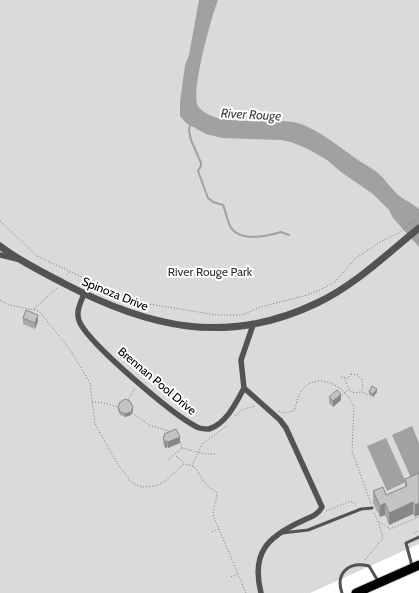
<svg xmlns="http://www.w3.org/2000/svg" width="419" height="593" font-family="Cabin,sans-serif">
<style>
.green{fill:#dadada}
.water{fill:#a1a1a1}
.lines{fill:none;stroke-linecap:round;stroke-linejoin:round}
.stream{stroke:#a1a1a1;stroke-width:2}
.primary-casing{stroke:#dbdbdb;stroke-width:11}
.path{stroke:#757575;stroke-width:1;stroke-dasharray:1 2;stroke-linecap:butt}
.service{stroke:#535353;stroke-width:3}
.minor{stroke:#535353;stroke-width:5.5}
.tertiary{stroke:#535353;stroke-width:7}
.primary{stroke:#000;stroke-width:9}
.wall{fill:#a8a8a8}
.shaded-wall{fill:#888}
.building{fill:#c3c3c3;stroke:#888}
.labels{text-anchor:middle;stroke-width:4;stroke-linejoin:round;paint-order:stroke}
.park-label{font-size:12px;fill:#313131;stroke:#fff}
.street-label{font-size:12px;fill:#000;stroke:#fff}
.water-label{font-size:13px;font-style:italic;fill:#424242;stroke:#fff}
</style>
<rect width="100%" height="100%" fill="#fff"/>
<!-- green -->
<path class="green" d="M 0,0 L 419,0 L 419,544 L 310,593 L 0,593 Z"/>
<!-- water -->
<path class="water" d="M 199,0 L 218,0 C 212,15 190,93 198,106 C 209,121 233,120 249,121 C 268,122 288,118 306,126 C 326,135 343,150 361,162 C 367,166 374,169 379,174 C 385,179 389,186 395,192 C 400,198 412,203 419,209 L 419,247 L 393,218 L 389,210 L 373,194 L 341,172 L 327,160 L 308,149 L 291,142 L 281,140 L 222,138 L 206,134 L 186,123 L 180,116 L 180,102 L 185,65 L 189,55 Z
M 412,426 L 419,443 L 419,477 L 412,480 L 392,435 Z
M 386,438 L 406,482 L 387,491 L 367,446 Z"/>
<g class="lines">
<!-- stream -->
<path class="stream" d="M 190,124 L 189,131 L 191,140 L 201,163 L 201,166 L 198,171 L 208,198 L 213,202 L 223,205 C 226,212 227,220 230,226 C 239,243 268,236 281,232 L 289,235"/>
<defs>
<path id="primary" d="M 356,593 L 419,565"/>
</defs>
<!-- primary casing -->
<use href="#primary" class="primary-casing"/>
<!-- path -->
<path class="path" d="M 0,221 L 37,256 L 120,295 L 149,304 L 216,315 L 242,315 L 261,307 L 307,295 L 320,290 L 335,282 L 356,258 L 380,242 L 399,233 L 419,216
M 67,275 L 70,271
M 0,300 L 9,305 L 39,311 L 71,351 L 90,383 L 95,424 L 117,463 L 131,482 L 141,487 L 155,486 L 165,481 L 184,464 C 201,466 197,476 207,485 C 210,488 214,490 217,493 C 217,501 213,506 213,515 L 246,593
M 34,309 L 58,287
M 351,374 L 358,375 L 362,380 L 363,389 L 360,392 L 355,393 L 350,391 L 345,381 Z
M 341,377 L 345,378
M 362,392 L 368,395
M 340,397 L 348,390
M 128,400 L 135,388
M 92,402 L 104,403 L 118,407
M 279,411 L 284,413 L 294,411 C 297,404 297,395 302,390 C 319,369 348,388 354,408 L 352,451 L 371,504
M 132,413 L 149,425 L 172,432
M 235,416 L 242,410 L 255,406
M 182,448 L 205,454 L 215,454
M 176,456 L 184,463
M 168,460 L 182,448 L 179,439
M 192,466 L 202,444 L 227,426
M 326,511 L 351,501 L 356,505
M 374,513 L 378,521
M 212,532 L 219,529
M 414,533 L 419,531
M 365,560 L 383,538 L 378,521 L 390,529 L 419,517
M 231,577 L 237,574"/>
<!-- service -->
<path class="service" d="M 282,533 L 308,530 L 361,509 L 372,508
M 412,566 L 406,543 L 419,537
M 342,593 C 335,573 349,561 369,566 L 378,581"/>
<!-- minor -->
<path class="minor" d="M 0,255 L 17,259
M 84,294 C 80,304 75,313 80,323 C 92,346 173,415 197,427 C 200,429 205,429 209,429 C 226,424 236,403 244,388 L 280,420 L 286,428 L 322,507 C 318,515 310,517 302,521 C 267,537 251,553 261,593
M 244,388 L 241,360 L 253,325"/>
<!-- tertiary -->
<path class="tertiary" d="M 0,246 C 19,261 41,271 63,283 C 147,327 226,347 317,303 C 355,285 387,254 419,228"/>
<!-- primary -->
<use href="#primary" class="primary"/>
</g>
<!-- wall -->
<path class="wall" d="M 23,318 L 38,321 L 35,329 L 23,324 Z
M 369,392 L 377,392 L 373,397 L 369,395 Z
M 329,397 L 341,400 L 333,407 L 329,403 Z
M 118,407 L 133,410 L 131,415 L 125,417 L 120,415 L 118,410 Z
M 164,434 L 180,443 L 168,448 L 167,447 L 165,448 L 163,443 L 163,437 L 164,436 Z
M 419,473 L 415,517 L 413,514 L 389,525 L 385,515 L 380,517 L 373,503 L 373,491 L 386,495 L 405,487 L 405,479 Z"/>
<!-- shaded-wall -->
<path class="shaded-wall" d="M 38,315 L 38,321 L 35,329 L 35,323 Z
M 377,389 L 377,392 L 373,397 L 373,394 Z
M 341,394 L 341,400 L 333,407 L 333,401 Z
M 133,407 L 133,410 L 131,415 L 125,417 L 125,414 Z
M 180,437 L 180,443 L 168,448 L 168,442 Z
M 167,441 L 167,447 L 165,448 L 165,442 Z
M 413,502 L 413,514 L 389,525 L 389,513 Z
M 385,503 L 385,515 L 380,517 L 380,506 Z
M 419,503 L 419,515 L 415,517 L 415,505 Z"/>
<!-- building -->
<path class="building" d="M 26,310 L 38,315 L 35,323 L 23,318 Z
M 372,386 L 377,389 L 373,394 L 369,392 Z
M 337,390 L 341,394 L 333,401 L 329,397 Z
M 125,399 L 130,401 L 133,407 L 131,412 L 125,414 L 120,412 L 118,407 L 120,402 Z
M 176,429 L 180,437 L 168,442 L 167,441 L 165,442 L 163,437 L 165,436 L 164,434 Z
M 419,473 L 419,503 L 415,505 L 413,502 L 389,513 L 385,503 L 380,506 L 373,491 L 383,487 L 386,495 L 407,486 L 405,479 Z"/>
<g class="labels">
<!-- park labels -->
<g class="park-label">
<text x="210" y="276">River Rouge Park</text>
</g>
<!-- street labels -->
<g class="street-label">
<text transform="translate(115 294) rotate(22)" y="4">Spinoza Drive</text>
<text transform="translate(157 381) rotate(40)" y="4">Brennan Pool Drive</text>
</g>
<!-- water labels -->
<g class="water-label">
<text transform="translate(251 114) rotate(3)" y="5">River Rouge</text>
</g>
</g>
</svg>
